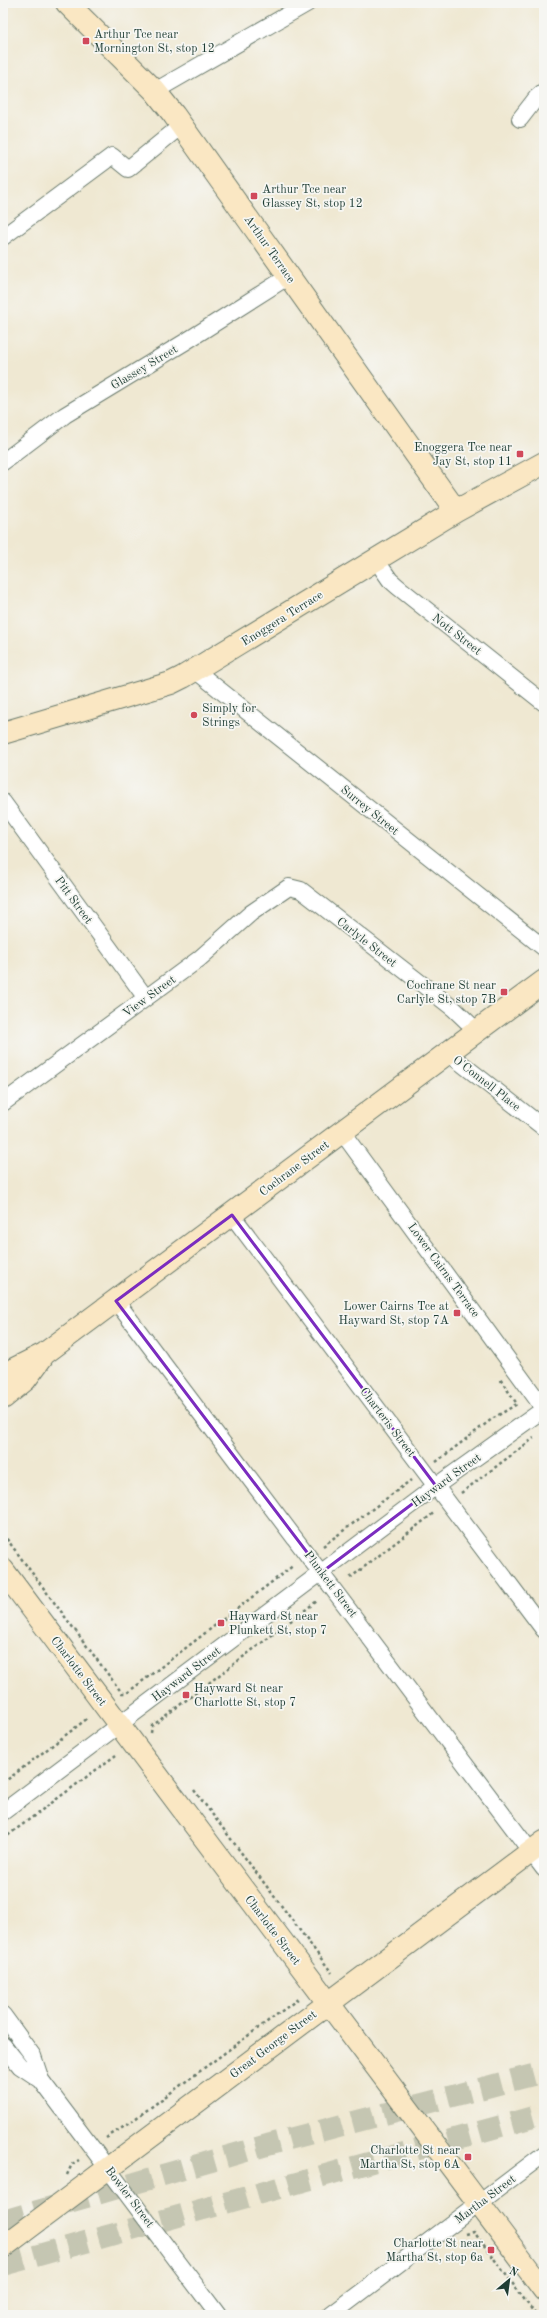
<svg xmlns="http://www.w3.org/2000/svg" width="547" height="2318" font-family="'Old Standard TT',serif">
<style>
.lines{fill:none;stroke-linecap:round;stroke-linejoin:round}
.highway-tunnel{stroke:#c5c6b2;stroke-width:22;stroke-dasharray:22 11;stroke-linecap:butt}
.street-casing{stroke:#68796b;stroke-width:18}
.secondary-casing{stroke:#68796b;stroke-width:24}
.path{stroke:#68796b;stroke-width:2.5;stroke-dasharray:3 3;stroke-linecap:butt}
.street{stroke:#fff;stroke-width:16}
.secondary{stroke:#fae7c3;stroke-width:22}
.marked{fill:none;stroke:#7b2cbf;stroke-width:3;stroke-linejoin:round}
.poi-dot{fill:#d1495b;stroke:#f6f6f2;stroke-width:1.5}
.labels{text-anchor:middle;stroke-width:3.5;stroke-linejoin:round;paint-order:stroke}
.poi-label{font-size:12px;fill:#1f3d34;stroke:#f6f6f2;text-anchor:start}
.street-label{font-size:12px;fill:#1f3d34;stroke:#f6f6f2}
</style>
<rect width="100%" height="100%" fill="#f6f6f2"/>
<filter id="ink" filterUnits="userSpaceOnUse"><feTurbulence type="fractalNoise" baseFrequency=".025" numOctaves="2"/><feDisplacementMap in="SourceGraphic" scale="8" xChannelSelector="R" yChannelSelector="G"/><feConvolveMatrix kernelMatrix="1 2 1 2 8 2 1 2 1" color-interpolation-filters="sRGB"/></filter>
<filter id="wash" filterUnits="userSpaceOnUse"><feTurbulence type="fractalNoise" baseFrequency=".012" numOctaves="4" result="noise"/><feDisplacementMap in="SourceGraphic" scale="16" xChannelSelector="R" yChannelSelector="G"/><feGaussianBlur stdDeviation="0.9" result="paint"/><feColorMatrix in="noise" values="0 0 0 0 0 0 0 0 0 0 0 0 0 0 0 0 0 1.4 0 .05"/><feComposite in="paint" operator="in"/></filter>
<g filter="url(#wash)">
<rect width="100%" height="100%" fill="#efe8d2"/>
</g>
<g filter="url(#ink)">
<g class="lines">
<!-- highway-tunnel -->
<path class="highway-tunnel" d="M 3,2221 L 274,2143 L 544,2072
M 3,2265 L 544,2114"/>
<defs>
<path id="street" d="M 155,91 L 308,3
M 520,119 L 537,97 L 544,91
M 3,237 L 112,156 L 128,169 L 182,125
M 3,462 L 65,415 L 185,342 L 289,276
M 376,560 L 390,580 L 398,587 L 544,703
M 196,671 L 544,948
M 3,802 L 146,998
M 448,1053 L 544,1128
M 3,1103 L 199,959 L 251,913 L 289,887 L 301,890 L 323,907 L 454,1009 L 477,1031
M 342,1132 L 544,1409
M 232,1215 L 544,1630
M 116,1301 L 544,1869
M 3,1812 L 436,1486 L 544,1409
M 3,2015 L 33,2056 L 41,2080
M 3,2045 L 20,2066 L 41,2080 L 218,2315
M 331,2315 L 544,2154"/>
<path id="secondary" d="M 67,3 L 155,91 L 174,115 L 456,511
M 3,733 L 171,683 L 183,677 L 456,511 L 544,463
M 3,1377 L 14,1369 L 44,1354 L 544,981
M 3,1398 L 25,1380 L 42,1357
M 3,1570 L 544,2290
M 3,2247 L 544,1842"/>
</defs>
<!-- street casing -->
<use href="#street" class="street-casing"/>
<!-- secondary casing -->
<use href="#secondary" class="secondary-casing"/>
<!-- path -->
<path class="path" d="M 436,1462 L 492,1419 L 517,1404 L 500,1379
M 461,1493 L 534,1438
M 3,1534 L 122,1693 L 127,1693 L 294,1565
M 323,1546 L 411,1480
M 350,1578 L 435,1512
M 151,1733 L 152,1726 L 317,1601
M 3,1783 L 88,1718
M 194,1790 L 332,1973
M 3,1839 L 116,1755
M 106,2138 L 128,2124 L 298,1999
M 67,2175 L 72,2164 L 79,2160
M 466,2234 L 474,2232 L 536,2315
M 243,2314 L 243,2315"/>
<!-- street -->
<use href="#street" class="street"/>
<!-- secondary -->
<use href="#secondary" class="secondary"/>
</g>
</g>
<!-- marked area -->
<path class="marked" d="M 232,1215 L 436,1486 L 322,1572 L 116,1301 Z"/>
<!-- markers -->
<g class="poi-dot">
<rect x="82" y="37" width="8" height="8" rx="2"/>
<rect x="250" y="192" width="8" height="8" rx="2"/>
<rect x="516" y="450" width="8" height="8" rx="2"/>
<circle cx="194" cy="715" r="4"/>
<rect x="500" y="988" width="8" height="8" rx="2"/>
<rect x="453" y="1309" width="8" height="8" rx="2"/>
<rect x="217" y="1619" width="8" height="8" rx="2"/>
<rect x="182" y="1691" width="8" height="8" rx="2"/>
<rect x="464" y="2153" width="8" height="8" rx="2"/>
<rect x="487" y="2246" width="8" height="8" rx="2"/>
</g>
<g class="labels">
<!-- poi labels -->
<g class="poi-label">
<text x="94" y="38">Arthur Tce near<tspan x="94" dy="14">Mornington St, stop 12</tspan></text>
<text x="262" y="193">Arthur Tce near<tspan x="262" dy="14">Glassey St, stop 12</tspan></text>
<text x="512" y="451" text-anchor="end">Enoggera Tce near<tspan x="512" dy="14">Jay St, stop 11</tspan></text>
<text x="202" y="712">Simply for<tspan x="202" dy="14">Strings</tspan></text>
<text x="496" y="989" text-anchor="end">Cochrane St near<tspan x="496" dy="14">Carlyle St, stop 7B</tspan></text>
<text x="449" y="1310" text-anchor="end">Lower Cairns Tce at<tspan x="449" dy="14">Hayward St, stop 7A</tspan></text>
<text x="229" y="1620">Hayward St near<tspan x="229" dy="14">Plunkett St, stop 7</tspan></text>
<text x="194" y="1692">Hayward St near<tspan x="194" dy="14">Charlotte St, stop 7</tspan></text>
<text x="460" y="2154" text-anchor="end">Charlotte St near<tspan x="460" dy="14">Martha St, stop 6A</tspan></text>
<text x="483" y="2247" text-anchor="end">Charlotte St near<tspan x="483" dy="14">Martha St, stop 6a</tspan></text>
</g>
<!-- street labels -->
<g class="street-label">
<text transform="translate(270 249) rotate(55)" y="4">Arthur Terrace</text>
<text transform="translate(144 367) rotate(-31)" y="4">Glassey Street</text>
<text transform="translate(282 618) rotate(-32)" y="4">Enoggera Terrace</text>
<text transform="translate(457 634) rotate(38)" y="4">Nott Street</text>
<text transform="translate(370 810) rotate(39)" y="4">Surrey Street</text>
<text transform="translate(74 900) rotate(54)" y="4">Pitt Street</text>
<text transform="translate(367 942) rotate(38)" y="4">Carlyle Street</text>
<text transform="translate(149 996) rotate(-36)" y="4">View Street</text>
<text transform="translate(487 1083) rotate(38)" y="4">O'Connell Place</text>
<text transform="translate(294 1168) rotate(-37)" y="4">Cochrane Street</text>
<text transform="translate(444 1270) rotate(54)" y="4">Lower Cairns Terrace</text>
<text transform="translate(388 1422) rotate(53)" y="4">Charteris Street</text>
<text transform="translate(446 1480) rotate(-36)" y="4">Hayward Street</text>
<text transform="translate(331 1584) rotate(53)" y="4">Plunkett Street</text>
<text transform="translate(79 1671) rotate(53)" y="4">Charlotte Street</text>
<text transform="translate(186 1674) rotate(-37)" y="4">Hayward Street</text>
<text transform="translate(273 1930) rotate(53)" y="4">Charlotte Street</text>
<text transform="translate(273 2044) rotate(-37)" y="4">Great George Street</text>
<text transform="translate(130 2197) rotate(53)" y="4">Bowler Street</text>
<text transform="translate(485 2199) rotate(-37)" y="4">Martha Street</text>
</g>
</g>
<!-- margin -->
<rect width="547" height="2318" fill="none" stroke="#f6f6f2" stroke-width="16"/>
<!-- north arrow -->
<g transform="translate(509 2280) rotate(29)" stroke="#f6f6f2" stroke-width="3" paint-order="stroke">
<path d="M0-3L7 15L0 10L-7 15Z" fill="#1f3d34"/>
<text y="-6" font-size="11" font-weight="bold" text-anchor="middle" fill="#1f3d34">N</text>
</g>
</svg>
